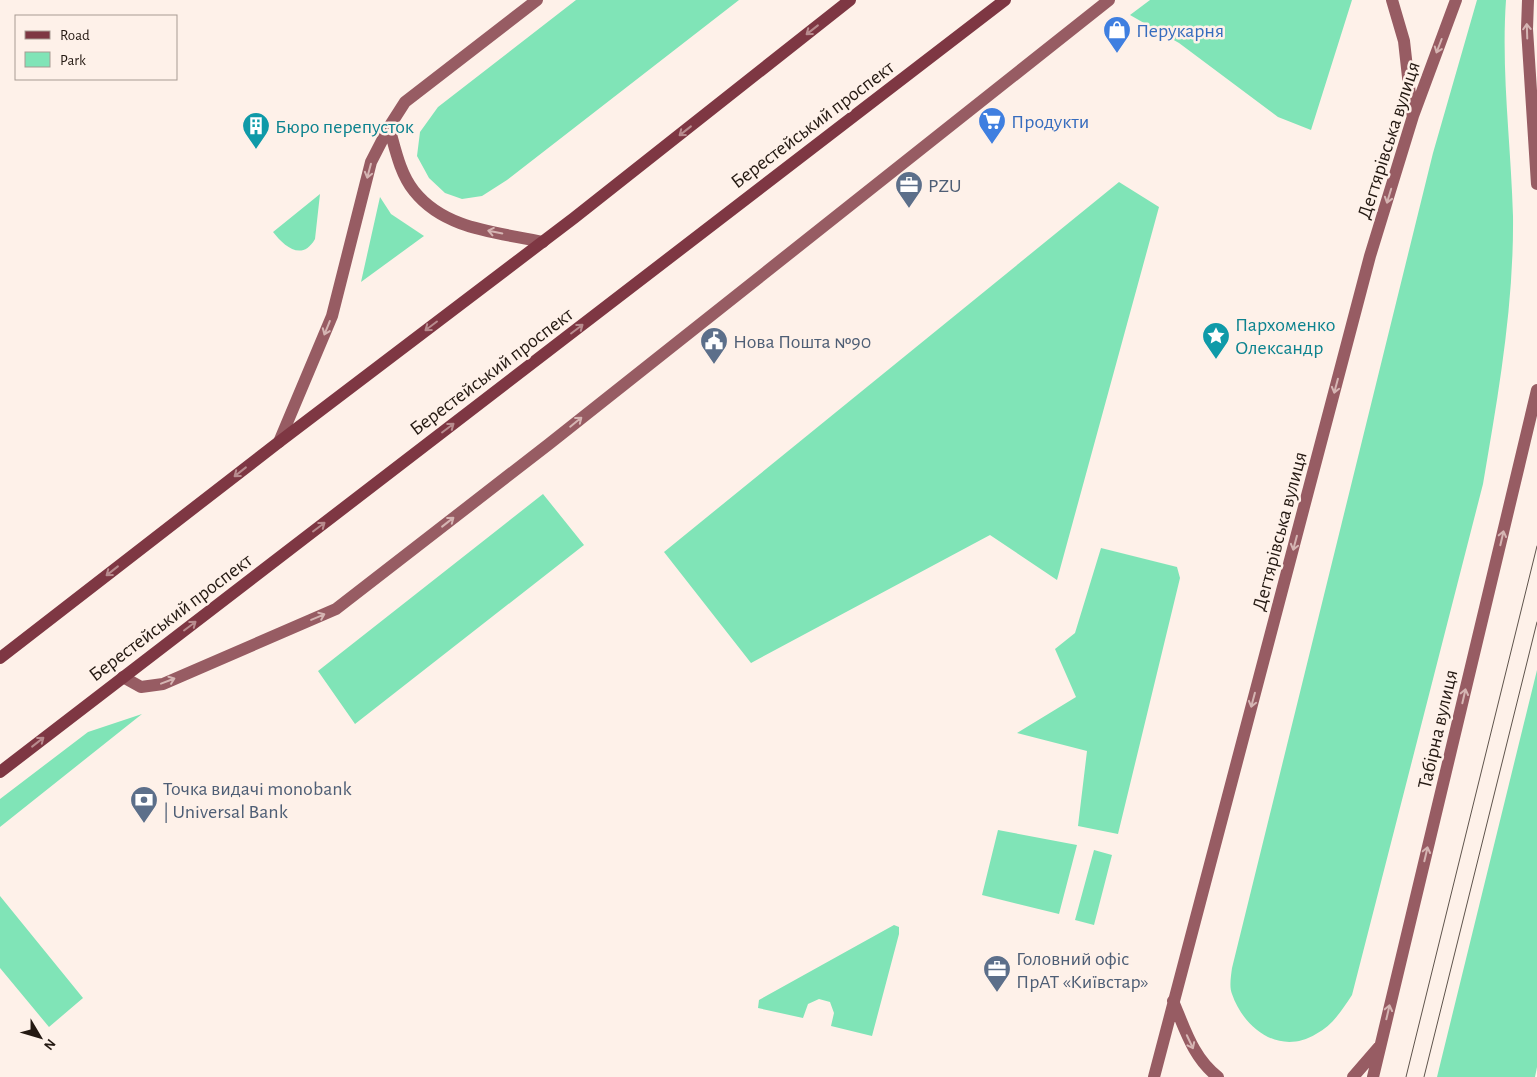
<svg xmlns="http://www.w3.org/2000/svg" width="1537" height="1077" font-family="'Alegreya Sans',sans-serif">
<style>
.green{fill:#80e4b7}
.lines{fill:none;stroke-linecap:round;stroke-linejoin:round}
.secondary{stroke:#975c63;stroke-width:12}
.primary{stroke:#7e3743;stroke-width:12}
.tram{stroke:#5e534b;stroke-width:1}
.oneway{stroke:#b88b8e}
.oneway2{stroke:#d5b5b3}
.labels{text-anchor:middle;stroke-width:5;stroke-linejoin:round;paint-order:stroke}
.shop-label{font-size:20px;fill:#366cbe;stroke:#fef1e9;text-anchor:start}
.street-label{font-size:20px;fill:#241912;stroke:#fef1e9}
.culture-label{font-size:20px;fill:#0d838f;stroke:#fef1e9;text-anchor:start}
.service-label{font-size:20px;fill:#4e5e75;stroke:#fef1e9;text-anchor:start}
</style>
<rect width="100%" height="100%" fill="#fef1e9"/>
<!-- green -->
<path class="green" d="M 576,0 L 739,0 L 507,180 L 482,196 L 462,199 L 445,193 L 429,178 L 417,156 L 420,132 L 438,107 Z
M 1150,0 L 1352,0 L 1311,130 L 1278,117 L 1179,43 L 1130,15 Z
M 1477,0 L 1506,0 C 1501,72 1511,144 1513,216 C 1514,306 1498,396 1483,484 L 1352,995 C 1342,1010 1333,1025 1316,1034 C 1280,1056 1244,1029 1232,994 C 1229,987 1231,976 1232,968 L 1433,153 Z
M 1119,182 L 1159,207 L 1057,580 L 990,535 L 751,663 L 664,552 Z
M 320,194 L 315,239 C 302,262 284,246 273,232 Z
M 380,197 L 391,214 L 424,236 L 361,282 Z
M 543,494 L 584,545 L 355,724 L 318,671 Z
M 1101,548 L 1177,567 L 1180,578 L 1118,834 L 1078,826 L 1087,751 L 1017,733 L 1076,697 L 1055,649 L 1075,633 Z
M 1537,670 L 1537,1067 L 1535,1077 L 1437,1077 Z
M 142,714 L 0,827 L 0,799 L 88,732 Z
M 998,830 L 1077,845 L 1059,914 L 982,895 Z
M 1094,850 L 1112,855 L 1094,925 L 1075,920 Z
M 0,896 L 83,998 L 49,1027 L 0,968 Z
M 894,925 L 899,927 L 899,934 L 872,1036 L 831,1026 L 834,1013 L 830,1002 L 819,999 L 808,1004 L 803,1018 L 758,1008 L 759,1000 Z"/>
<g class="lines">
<!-- secondary -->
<path class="secondary" d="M 1392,0 L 1404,41 L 1412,113
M 1528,0 L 1527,29 L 1537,184
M 389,127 C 395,148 400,174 414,191 C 445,230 497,232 543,242
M 279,442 L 332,316 L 371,162 L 389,127 L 405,102 L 537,0
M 123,677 L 141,687 L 163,684 L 336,609 L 549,444 L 1109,0
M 1173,1001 C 1185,1029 1193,1058 1218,1077
M 1154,1077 L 1370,256 L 1413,116 L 1456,0
M 1353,1077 L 1379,1047
M 1373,1077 L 1537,390"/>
<!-- primary -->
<path class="primary" d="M 0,658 L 279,442 L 574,218 L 850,0
M 0,772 L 1005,0"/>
<!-- tram -->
<path class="tram" d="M 1406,1077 L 1537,546
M 1424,1077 L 1537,622"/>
</g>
<!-- one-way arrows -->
<defs><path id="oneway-shaft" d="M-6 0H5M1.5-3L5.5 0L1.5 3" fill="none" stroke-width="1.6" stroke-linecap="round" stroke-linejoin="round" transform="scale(1.25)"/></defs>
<g class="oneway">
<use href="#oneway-shaft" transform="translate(812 30) rotate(142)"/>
<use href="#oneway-shaft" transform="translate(685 131) rotate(142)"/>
<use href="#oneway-shaft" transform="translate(431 326) rotate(143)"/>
<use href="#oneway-shaft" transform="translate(577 329) rotate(-37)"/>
<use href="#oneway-shaft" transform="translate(448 428) rotate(-37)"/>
<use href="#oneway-shaft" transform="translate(240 472) rotate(142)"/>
<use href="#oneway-shaft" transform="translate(319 527) rotate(-37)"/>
<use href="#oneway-shaft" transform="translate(112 571) rotate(142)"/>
<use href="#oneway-shaft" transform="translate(190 626) rotate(-37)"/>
<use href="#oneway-shaft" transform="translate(38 742) rotate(-38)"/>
</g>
<g class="oneway2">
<use href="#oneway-shaft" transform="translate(1527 31) rotate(-92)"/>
<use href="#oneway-shaft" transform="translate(1439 46) rotate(111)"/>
<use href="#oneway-shaft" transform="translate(369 171) rotate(105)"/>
<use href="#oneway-shaft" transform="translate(1389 196) rotate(107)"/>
<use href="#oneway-shaft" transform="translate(495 232) rotate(-169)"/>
<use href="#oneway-shaft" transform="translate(327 328) rotate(112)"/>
<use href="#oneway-shaft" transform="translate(1336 386) rotate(105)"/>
<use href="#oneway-shaft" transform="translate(576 422) rotate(-39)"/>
<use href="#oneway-shaft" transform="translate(448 522) rotate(-38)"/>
<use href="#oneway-shaft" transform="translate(1502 538) rotate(-77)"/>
<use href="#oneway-shaft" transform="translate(1295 543) rotate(105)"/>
<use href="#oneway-shaft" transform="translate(318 617) rotate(-23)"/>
<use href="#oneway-shaft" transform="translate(168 681) rotate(-21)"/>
<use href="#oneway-shaft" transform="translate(1464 696) rotate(-77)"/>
<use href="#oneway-shaft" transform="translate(1253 700) rotate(105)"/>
<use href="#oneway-shaft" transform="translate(1426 854) rotate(-77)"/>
<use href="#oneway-shaft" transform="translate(1388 1012) rotate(-77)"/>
<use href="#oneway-shaft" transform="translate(1190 1042) rotate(65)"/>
</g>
<!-- icons -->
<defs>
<symbol id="shop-pin" viewBox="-11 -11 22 30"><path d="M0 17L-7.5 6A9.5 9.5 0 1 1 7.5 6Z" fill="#3f7fe0" stroke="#fef1e9"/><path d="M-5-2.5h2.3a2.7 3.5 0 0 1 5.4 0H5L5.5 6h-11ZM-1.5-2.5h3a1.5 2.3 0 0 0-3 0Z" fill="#fff"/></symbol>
<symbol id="supermarket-pin" viewBox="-11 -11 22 30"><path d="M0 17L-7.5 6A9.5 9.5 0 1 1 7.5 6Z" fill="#3f7fe0" stroke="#fef1e9"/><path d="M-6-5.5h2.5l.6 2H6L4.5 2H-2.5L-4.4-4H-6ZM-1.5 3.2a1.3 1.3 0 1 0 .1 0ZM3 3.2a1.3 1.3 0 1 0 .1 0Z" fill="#fff"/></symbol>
<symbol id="building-pin" viewBox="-11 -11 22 30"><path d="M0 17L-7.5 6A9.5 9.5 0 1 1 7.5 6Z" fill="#0f9aa8" stroke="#fef1e9"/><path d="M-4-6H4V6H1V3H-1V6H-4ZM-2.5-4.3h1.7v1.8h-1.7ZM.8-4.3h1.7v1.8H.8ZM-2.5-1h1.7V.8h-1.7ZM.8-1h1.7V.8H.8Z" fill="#fff"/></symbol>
<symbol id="office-pin" viewBox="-11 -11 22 30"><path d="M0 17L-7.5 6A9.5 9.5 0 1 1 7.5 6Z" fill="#5c6f8a" stroke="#fef1e9"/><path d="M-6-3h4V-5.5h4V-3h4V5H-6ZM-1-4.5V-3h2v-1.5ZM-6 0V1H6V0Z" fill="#fff"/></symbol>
<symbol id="sight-pin" viewBox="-11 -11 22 30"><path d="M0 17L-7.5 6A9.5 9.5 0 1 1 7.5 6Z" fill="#0f9aa8" stroke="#fef1e9"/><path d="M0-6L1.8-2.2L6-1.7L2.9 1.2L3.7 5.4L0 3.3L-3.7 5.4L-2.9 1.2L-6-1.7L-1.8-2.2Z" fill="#fff"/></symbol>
<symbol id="civic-pin" viewBox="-11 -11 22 30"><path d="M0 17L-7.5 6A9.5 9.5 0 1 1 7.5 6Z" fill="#5c6f8a" stroke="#fef1e9"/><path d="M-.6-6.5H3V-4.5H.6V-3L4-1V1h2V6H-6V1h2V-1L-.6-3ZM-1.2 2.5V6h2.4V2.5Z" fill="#fff"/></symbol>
<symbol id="bank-pin" viewBox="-11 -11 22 30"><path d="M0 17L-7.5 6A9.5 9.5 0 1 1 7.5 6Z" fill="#5c6f8a" stroke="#fef1e9"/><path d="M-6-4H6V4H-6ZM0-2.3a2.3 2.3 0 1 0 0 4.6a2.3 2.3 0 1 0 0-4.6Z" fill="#fff"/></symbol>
</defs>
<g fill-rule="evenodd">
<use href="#shop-pin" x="1101" y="14" width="32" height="43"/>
<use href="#supermarket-pin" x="976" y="105" width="32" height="43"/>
<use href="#building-pin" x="240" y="110" width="32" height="43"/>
<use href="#office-pin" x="893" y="169" width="32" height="43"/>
<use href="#sight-pin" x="1200" y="320" width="32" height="43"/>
<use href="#civic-pin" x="698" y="325" width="32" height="43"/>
<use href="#bank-pin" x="128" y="784" width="32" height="43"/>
<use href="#office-pin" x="981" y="953" width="32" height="43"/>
</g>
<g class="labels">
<!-- shop labels -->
<g class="shop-label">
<text x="1136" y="37">Перукарня</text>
<text x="1011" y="128">Продукти</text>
</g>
<!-- street labels -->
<g class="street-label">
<text transform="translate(812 124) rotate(-37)" y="7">Берестейський проспект</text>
<text transform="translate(1388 140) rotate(-72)" y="7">Дегтярівська вулиця</text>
<text transform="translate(491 371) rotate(-37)" y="7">Берестейський проспект</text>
<text transform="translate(1279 531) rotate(-75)" y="7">Дегтярівська вулиця</text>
<text transform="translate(170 617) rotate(-37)" y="7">Берестейський проспект</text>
<text transform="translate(1437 729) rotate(-77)" y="7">Табірна вулиця</text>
</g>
<!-- culture labels -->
<g class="culture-label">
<text x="275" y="133">Бюро перепусток</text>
<text x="1235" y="331">Пархоменко<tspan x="1235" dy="23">Олександр</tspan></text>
</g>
<!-- service labels -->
<g class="service-label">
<text x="928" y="192">PZU</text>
<text x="733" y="348">Нова Пошта №90</text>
<text x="163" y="795">Точка видачі monobank<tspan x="163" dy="23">| Universal Bank</tspan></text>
<text x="1016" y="965">Головний офіс<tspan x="1016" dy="23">ПрАТ «Київстар»</tspan></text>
</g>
</g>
<!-- legend -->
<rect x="15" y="15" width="162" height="65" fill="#fef1e9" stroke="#a79b93"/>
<rect x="25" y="31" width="25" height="8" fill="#7e3743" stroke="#a79b93"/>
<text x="60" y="40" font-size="15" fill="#241912">Road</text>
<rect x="25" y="52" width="25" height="15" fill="#80e4b7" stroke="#a79b93"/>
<text x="60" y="65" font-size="15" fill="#241912">Park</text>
<!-- north arrow -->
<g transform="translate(40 1037) rotate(128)" stroke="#fef1e9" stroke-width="4" paint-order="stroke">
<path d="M0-4L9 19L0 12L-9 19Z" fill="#241912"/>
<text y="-8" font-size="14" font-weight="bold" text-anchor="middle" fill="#241912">N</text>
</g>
</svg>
